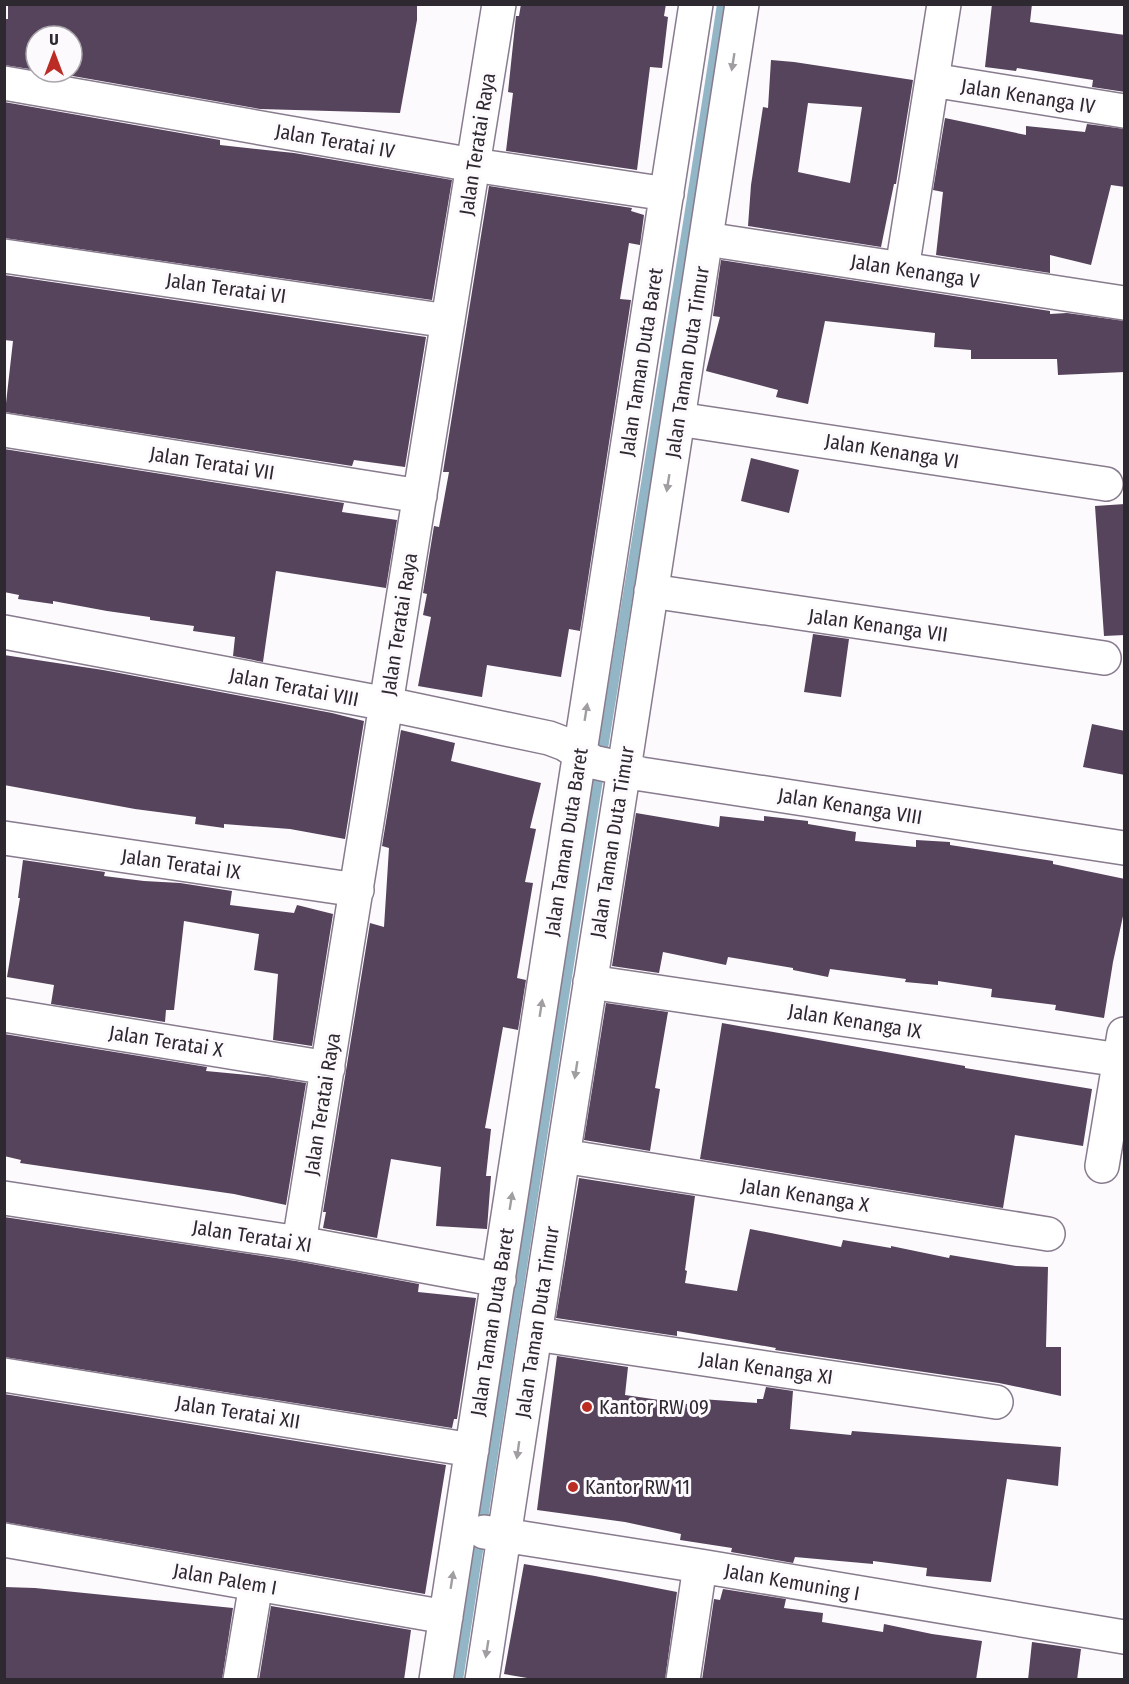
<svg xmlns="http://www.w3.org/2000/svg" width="1129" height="1684" font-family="'Fira Sans Condensed',sans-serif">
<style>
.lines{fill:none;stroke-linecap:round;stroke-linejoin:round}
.stream{stroke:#92b6c6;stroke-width:10}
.building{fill:#55445c;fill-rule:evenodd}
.minor-casing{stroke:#877b8d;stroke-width:36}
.minor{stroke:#fff;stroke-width:33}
.oneway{fill:#a19ea2}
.poi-dot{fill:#bb2d24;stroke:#fdfafe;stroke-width:2}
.labels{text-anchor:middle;stroke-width:6;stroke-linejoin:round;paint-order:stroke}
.street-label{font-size:20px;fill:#2e2830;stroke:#fdfafe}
.poi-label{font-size:20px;fill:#2e2830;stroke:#fdfafe;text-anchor:start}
</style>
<rect width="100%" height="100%" fill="#fdfafe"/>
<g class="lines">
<!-- stream -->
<path class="stream" d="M 458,1680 C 501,1413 540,1146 582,880 C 628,588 678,297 722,4"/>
</g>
<!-- building -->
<path class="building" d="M 8,4 L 417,4 L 417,20 L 400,113 L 260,109 L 50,72 L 72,72 L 72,36 L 36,36 L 36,70 L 4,65 L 4,19 L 8,19 Z
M 521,4 L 666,4 L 664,16 L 668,17 L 662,68 L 650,67 L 637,170 L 506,151 L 513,93 L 508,92 L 516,16 L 519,16 Z
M 992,4 L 1032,4 L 1030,22 L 1125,35 L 1125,92 L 1092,87 L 1093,80 L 1017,68 L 1016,71 L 985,67 Z
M 771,60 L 794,62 L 913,80 L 896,184 L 894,184 L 881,247 L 748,226 L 751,185 L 763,107 L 768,108 ZM 808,103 L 862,107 L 850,183 L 798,172 Z
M 4,102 L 220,140 L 220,145 L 294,153 L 452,180 L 432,300 L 4,238 Z
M 945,118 L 1026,135 L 1026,126 L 1085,132 L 1087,124 L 1125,129 L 1125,187 L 1111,185 L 1091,265 L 1050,255 L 1050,273 L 936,255 L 943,192 L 933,190 Z
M 489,186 L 632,208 L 631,211 L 644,215 L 640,245 L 629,243 L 620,299 L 631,300 L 580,631 L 569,629 L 561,677 L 487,665 L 482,697 L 418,686 L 431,617 L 423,615 L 427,594 L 423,593 L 434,526 L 439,527 L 449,472 L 443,472 Z
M 721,260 L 1050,311 L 1050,314 L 1067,313 L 1125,321 L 1125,372 L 1058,375 L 1057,359 L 971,359 L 971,350 L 934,347 L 935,333 L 825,321 L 808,404 L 776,397 L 778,390 L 706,371 L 720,317 L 713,316 Z
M 4,275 L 426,337 L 405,467 L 354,460 L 352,466 L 5,412 L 13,341 L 4,340 Z
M 4,449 L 344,503 L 342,512 L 397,520 L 386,588 L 276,571 L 263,662 L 233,656 L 235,637 L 193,631 L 194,626 L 150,620 L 150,617 L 107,611 L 53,601 L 53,604 L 18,599 L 19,595 L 4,592 Z
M 751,458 L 799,470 L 789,513 L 741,501 Z
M 1125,504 L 1125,635 L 1104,636 L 1095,506 Z
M 813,634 L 849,639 L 841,697 L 804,692 Z
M 4,655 L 103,670 L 332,713 L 364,721 L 345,839 L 290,829 L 224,824 L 224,828 L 195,824 L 196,817 L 135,809 L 4,785 Z
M 1092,724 L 1125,731 L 1125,775 L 1083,767 Z
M 401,730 L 455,743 L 451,761 L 541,783 L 530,828 L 536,829 L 525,882 L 533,883 L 517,978 L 526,980 L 518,1030 L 503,1027 L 485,1128 L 491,1129 L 486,1176 L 491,1176 L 487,1229 L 436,1226 L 441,1167 L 391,1159 L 377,1238 L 323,1228 L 326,1212 L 323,1212 L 370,923 L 384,927 L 389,848 L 382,846 Z
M 636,813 L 719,827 L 720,816 L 764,821 L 764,816 L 808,821 L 808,824 L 856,832 L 855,841 L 916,847 L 916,840 L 950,842 L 950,845 L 1053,861 L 1053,864 L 1125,879 L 1125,907 L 1113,962 L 1104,1018 L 1055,1010 L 1056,1005 L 991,997 L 992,989 L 938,981 L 938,985 L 905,982 L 906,979 L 830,969 L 828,977 L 793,970 L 793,968 L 728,957 L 726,965 L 663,952 L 659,973 L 612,966 Z
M 23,860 L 105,872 L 104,876 L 144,881 L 180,883 L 232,891 L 230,905 L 294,913 L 297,905 L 333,914 L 312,1046 L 273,1040 L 278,974 L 254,970 L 259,934 L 184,921 L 174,1010 L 166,1010 L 165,1022 L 51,1004 L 54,985 L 7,977 L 20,898 L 18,898 Z
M 606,1003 L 668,1012 L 655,1088 L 660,1089 L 650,1151 L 584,1140 Z
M 722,1023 L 965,1066 L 965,1068 L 1092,1089 L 1083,1146 L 1015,1135 L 1003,1208 L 700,1159 Z
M 4,1034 L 207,1067 L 206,1071 L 268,1077 L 306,1083 L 286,1205 L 234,1194 L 20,1163 L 21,1160 L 4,1156 Z
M 579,1178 L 695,1196 L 685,1270 L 687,1271 L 685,1283 L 737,1291 L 750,1229 L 841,1247 L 843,1240 L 891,1248 L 891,1246 L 949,1258 L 950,1255 L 1016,1266 L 1048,1267 L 1046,1347 L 1061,1347 L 1061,1396 L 999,1383 L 775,1350 L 776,1348 L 677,1331 L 677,1336 L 556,1318 Z
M 4,1217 L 296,1261 L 419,1284 L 418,1292 L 476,1298 L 457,1419 L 454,1419 L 452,1428 L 4,1357 Z
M 557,1356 L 628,1367 L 625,1395 L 701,1406 L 701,1399 L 757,1403 L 757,1399 L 763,1399 L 766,1387 L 793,1391 L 790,1429 L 851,1435 L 852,1431 L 1061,1447 L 1058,1486 L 1007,1479 L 991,1582 L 926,1576 L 927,1568 L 873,1561 L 873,1564 L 795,1557 L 793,1563 L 731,1552 L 732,1548 L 680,1540 L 681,1534 L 625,1522 L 537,1510 Z
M 4,1394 L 446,1465 L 425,1594 L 4,1522 Z
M 524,1564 L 595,1576 L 677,1592 L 665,1680 L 539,1680 L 504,1674 Z
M 4,1587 L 35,1588 L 233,1608 L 222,1680 L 4,1680 Z
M 723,1589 L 786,1599 L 784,1608 L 823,1613 L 822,1622 L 883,1632 L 884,1624 L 932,1634 L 982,1641 L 976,1680 L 702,1680 L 714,1599 L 720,1600 Z
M 271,1606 L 411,1630 L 404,1680 L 259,1680 Z
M 1032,1642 L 1081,1649 L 1077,1680 L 1028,1680 Z"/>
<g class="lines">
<defs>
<path id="minor" d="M 932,80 L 1124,111
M 4,83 L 473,165 L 667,194
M 706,239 L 1124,303
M 4,256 L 448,321
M 902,269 L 944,4
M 678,419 L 1106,484
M 4,430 L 420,496
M 651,591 L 1104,658
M 4,632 L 387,704 L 549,738 L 565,744 L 593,762 L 616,767 L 641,774 L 1124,848
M 4,838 L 357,890
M 590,982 L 1120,1060
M 4,1015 L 328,1068
M 563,1156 L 1048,1234
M 1102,1166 L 1124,1034
M 4,1198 L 299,1243 L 499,1280
M 299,1243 L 499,4
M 535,1334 L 996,1402
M 4,1375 L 472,1450
M 484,1532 L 700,1566 L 1124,1637
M 4,1540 L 446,1617
M 240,1680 L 256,1584
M 436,1680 L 696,4
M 482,1680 L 535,1334 L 624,769 L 742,4
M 683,1680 L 700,1566"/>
</defs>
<!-- minor casing -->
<use href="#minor" class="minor-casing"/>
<!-- minor -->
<use href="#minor" class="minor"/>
</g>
<!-- one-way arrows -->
<defs><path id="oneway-solid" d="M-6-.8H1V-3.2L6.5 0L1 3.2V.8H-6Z" transform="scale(1.5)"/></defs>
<g class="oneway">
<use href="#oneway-solid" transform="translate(733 62) rotate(99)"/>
<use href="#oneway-solid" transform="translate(668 483) rotate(99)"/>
<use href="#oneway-solid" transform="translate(586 712) rotate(-81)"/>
<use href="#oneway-solid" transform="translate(541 1008) rotate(-81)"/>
<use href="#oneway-solid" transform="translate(576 1070) rotate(99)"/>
<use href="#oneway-solid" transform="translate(511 1201) rotate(-81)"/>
<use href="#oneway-solid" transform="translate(518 1450) rotate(98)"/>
<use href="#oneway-solid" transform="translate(452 1580) rotate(-81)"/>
<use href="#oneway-solid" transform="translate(487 1649) rotate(99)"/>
</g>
<!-- markers -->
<g class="poi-dot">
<circle cx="587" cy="1407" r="6"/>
<circle cx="573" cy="1487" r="6"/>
</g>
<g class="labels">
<!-- street labels -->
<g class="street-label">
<text transform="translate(1028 96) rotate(9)" y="7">Jalan Kenanga IV</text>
<text transform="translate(335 141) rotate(10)" y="7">Jalan Teratai IV</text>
<text transform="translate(477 144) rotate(-81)" y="7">Jalan Teratai Raya</text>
<text transform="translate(915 271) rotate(9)" y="7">Jalan Kenanga V</text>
<text transform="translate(226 288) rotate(8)" y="7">Jalan Teratai VI</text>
<text transform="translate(641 362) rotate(-81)" y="7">Jalan Taman Duta Baret</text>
<text transform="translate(687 362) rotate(-81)" y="7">Jalan Taman Duta Timur</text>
<text transform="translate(892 451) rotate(9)" y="7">Jalan Kenanga VI</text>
<text transform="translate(212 463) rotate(9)" y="7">Jalan Teratai VII</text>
<text transform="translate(399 624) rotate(-81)" y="7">Jalan Teratai Raya</text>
<text transform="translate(878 625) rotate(8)" y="7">Jalan Kenanga VII</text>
<text transform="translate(294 687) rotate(11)" y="7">Jalan Teratai VIII</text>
<text transform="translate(850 806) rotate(9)" y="7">Jalan Kenanga VIII</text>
<text transform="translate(566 842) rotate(-81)" y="7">Jalan Taman Duta Baret</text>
<text transform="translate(612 842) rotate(-81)" y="7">Jalan Taman Duta Timur</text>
<text transform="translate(181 864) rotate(8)" y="7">Jalan Teratai IX</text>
<text transform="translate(855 1021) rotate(9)" y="7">Jalan Kenanga IX</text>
<text transform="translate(166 1041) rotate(9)" y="7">Jalan Teratai X</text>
<text transform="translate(322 1104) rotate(-81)" y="7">Jalan Teratai Raya</text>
<text transform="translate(805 1195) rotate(9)" y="7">Jalan Kenanga X</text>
<text transform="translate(252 1236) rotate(9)" y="7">Jalan Teratai XI</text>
<text transform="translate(492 1322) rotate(-81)" y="7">Jalan Taman Duta Baret</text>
<text transform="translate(537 1322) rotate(-81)" y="7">Jalan Taman Duta Timur</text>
<text transform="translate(766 1368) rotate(8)" y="7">Jalan Kenanga XI</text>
<text transform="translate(238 1412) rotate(9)" y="7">Jalan Teratai XII</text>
<text transform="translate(225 1579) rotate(10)" y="7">Jalan Palem I</text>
<text transform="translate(792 1582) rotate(10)" y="7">Jalan Kemuning I</text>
</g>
<!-- poi labels -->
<g class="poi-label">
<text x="599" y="1414">Kantor RW 09</text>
<text x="585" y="1494">Kantor RW 11</text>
</g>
</g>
<!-- border -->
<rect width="1129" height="1684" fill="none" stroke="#2e2830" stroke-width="12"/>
<!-- north arrow -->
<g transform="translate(54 54)"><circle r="28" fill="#fdfafe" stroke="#aaa6ac" stroke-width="1.5"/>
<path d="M0-4.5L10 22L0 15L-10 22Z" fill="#bb2d24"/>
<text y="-9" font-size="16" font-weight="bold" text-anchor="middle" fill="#2e2830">U</text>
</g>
</svg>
